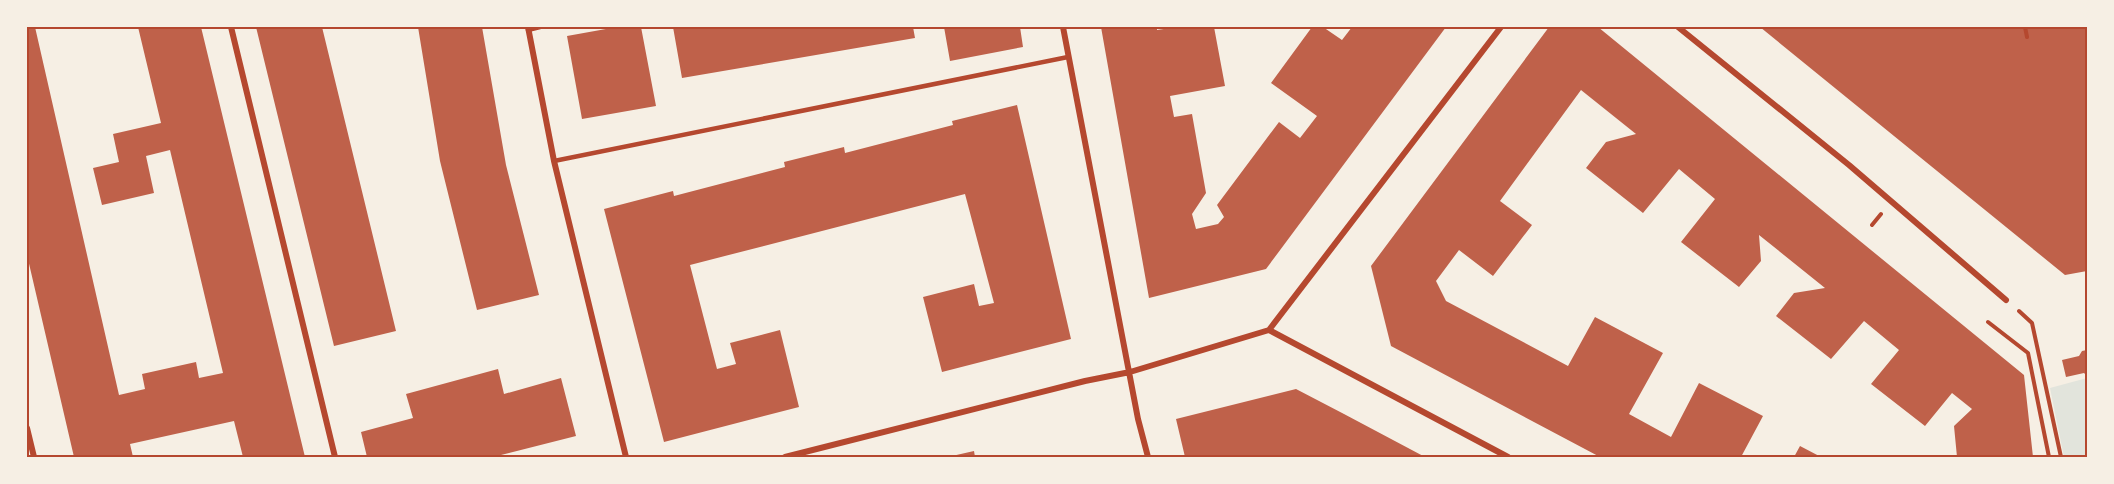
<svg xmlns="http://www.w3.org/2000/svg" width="2114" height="484" font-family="'Varela Round',sans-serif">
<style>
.green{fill:#e2e4dc}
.building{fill:#bf614a}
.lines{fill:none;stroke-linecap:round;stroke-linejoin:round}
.path{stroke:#b5482f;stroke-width:4}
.service{stroke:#b5482f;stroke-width:4.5}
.minor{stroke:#b5482f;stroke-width:6}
.neatline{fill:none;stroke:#b5482f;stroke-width:2}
</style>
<rect width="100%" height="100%" fill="#f6efe4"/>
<!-- green -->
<path class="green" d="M 2087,378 L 2087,457 L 2064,457 L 2050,388 Z"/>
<!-- building -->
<path class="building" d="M 27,27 L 35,27 L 119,395 L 145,389 L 142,374 L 196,362 L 199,378 L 223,373 L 170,150 L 146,156 L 154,193 L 102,205 L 93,168 L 119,162 L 113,134 L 161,123 L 138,27 L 201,27 L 305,457 L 243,457 L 234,421 L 130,444 L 133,457 L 74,457 L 27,255 Z
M 256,27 L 322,27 L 396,331 L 334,346 Z
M 418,27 L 482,27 L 506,165 L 539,295 L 477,310 L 440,161 Z
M 617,27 L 641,27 L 656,106 L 582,119 L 567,36 Z
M 673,27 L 913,27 L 915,38 L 682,78 Z
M 944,27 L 1020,27 L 1023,47 L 950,61 Z
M 1101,27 L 1157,27 L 1157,30 L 1177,27 L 1214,27 L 1225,86 L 1170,96 L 1174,117 L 1192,114 L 1206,193 L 1192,214 L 1196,229 L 1218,224 L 1224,217 L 1217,205 L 1279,122 L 1300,138 L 1317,116 L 1271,83 L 1312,27 L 1323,27 L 1342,40 L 1352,27 L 1446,27 L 1266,269 L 1149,298 Z
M 1549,27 L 1598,27 L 2024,375 L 2033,457 L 1957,457 L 1954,426 L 1972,409 L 1952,393 L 1925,426 L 1871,384 L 1899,350 L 1864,321 L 1831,359 L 1776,316 L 1794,293 L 1825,288 L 1759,235 L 1761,261 L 1739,287 L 1681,242 L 1715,199 L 1679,169 L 1643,213 L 1586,168 L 1606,142 L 1636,134 L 1581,90 L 1500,201 L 1532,225 L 1493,276 L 1459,250 L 1436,281 L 1446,301 L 1568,366 L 1595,317 L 1663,353 L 1629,414 L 1671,437 L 1699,383 L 1763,416 L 1741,457 L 1600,457 L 1391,346 L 1371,266 Z
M 1760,27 L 2087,27 L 2087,271 L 2065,275 Z
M 1017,105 L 1071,339 L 942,372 L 923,297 L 974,284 L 979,306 L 994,303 L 965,194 L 690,265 L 717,369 L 736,364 L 730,343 L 780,330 L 799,407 L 664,442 L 604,209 L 673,191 L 674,196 L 785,167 L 784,162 L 844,147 L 845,153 L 953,125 L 952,121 Z
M 2087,350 L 2087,376 L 2084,373 L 2066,377 L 2062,360 L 2079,356 L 2082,351 Z
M 498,369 L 504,394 L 561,378 L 576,436 L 493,457 L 367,457 L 361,432 L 413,418 L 406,394 Z
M 1296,389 L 1344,414 L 1425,457 L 1287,457 L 1283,455 L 1185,457 L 1176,419 Z
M 1800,446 L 1821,457 L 1794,457 Z
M 974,451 L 975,457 L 952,457 L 952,456 Z"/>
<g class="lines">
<!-- path -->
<path class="path" d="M 2025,27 L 2027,37
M 1872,225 L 1881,214
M 2019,311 L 2032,323 L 2061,457
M 1988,322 L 2028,353 L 2049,457"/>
<!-- service -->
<path class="service" d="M 528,30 L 540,27
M 554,161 L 1068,57"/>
<!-- minor -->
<path class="minor" d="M 231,27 L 335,457
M 528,27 L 554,161 L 626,457
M 1063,27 L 1138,419 L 1148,457
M 1678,27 L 1849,165 L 2006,300
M 1269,330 L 1501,27
M 27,428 L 34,457
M 785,457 L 1085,381 L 1130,372 L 1269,330 L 1508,457"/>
</g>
<!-- border -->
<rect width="2114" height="484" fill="none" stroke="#f6efe4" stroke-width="57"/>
<rect x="28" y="28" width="2058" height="428" class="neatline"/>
</svg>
